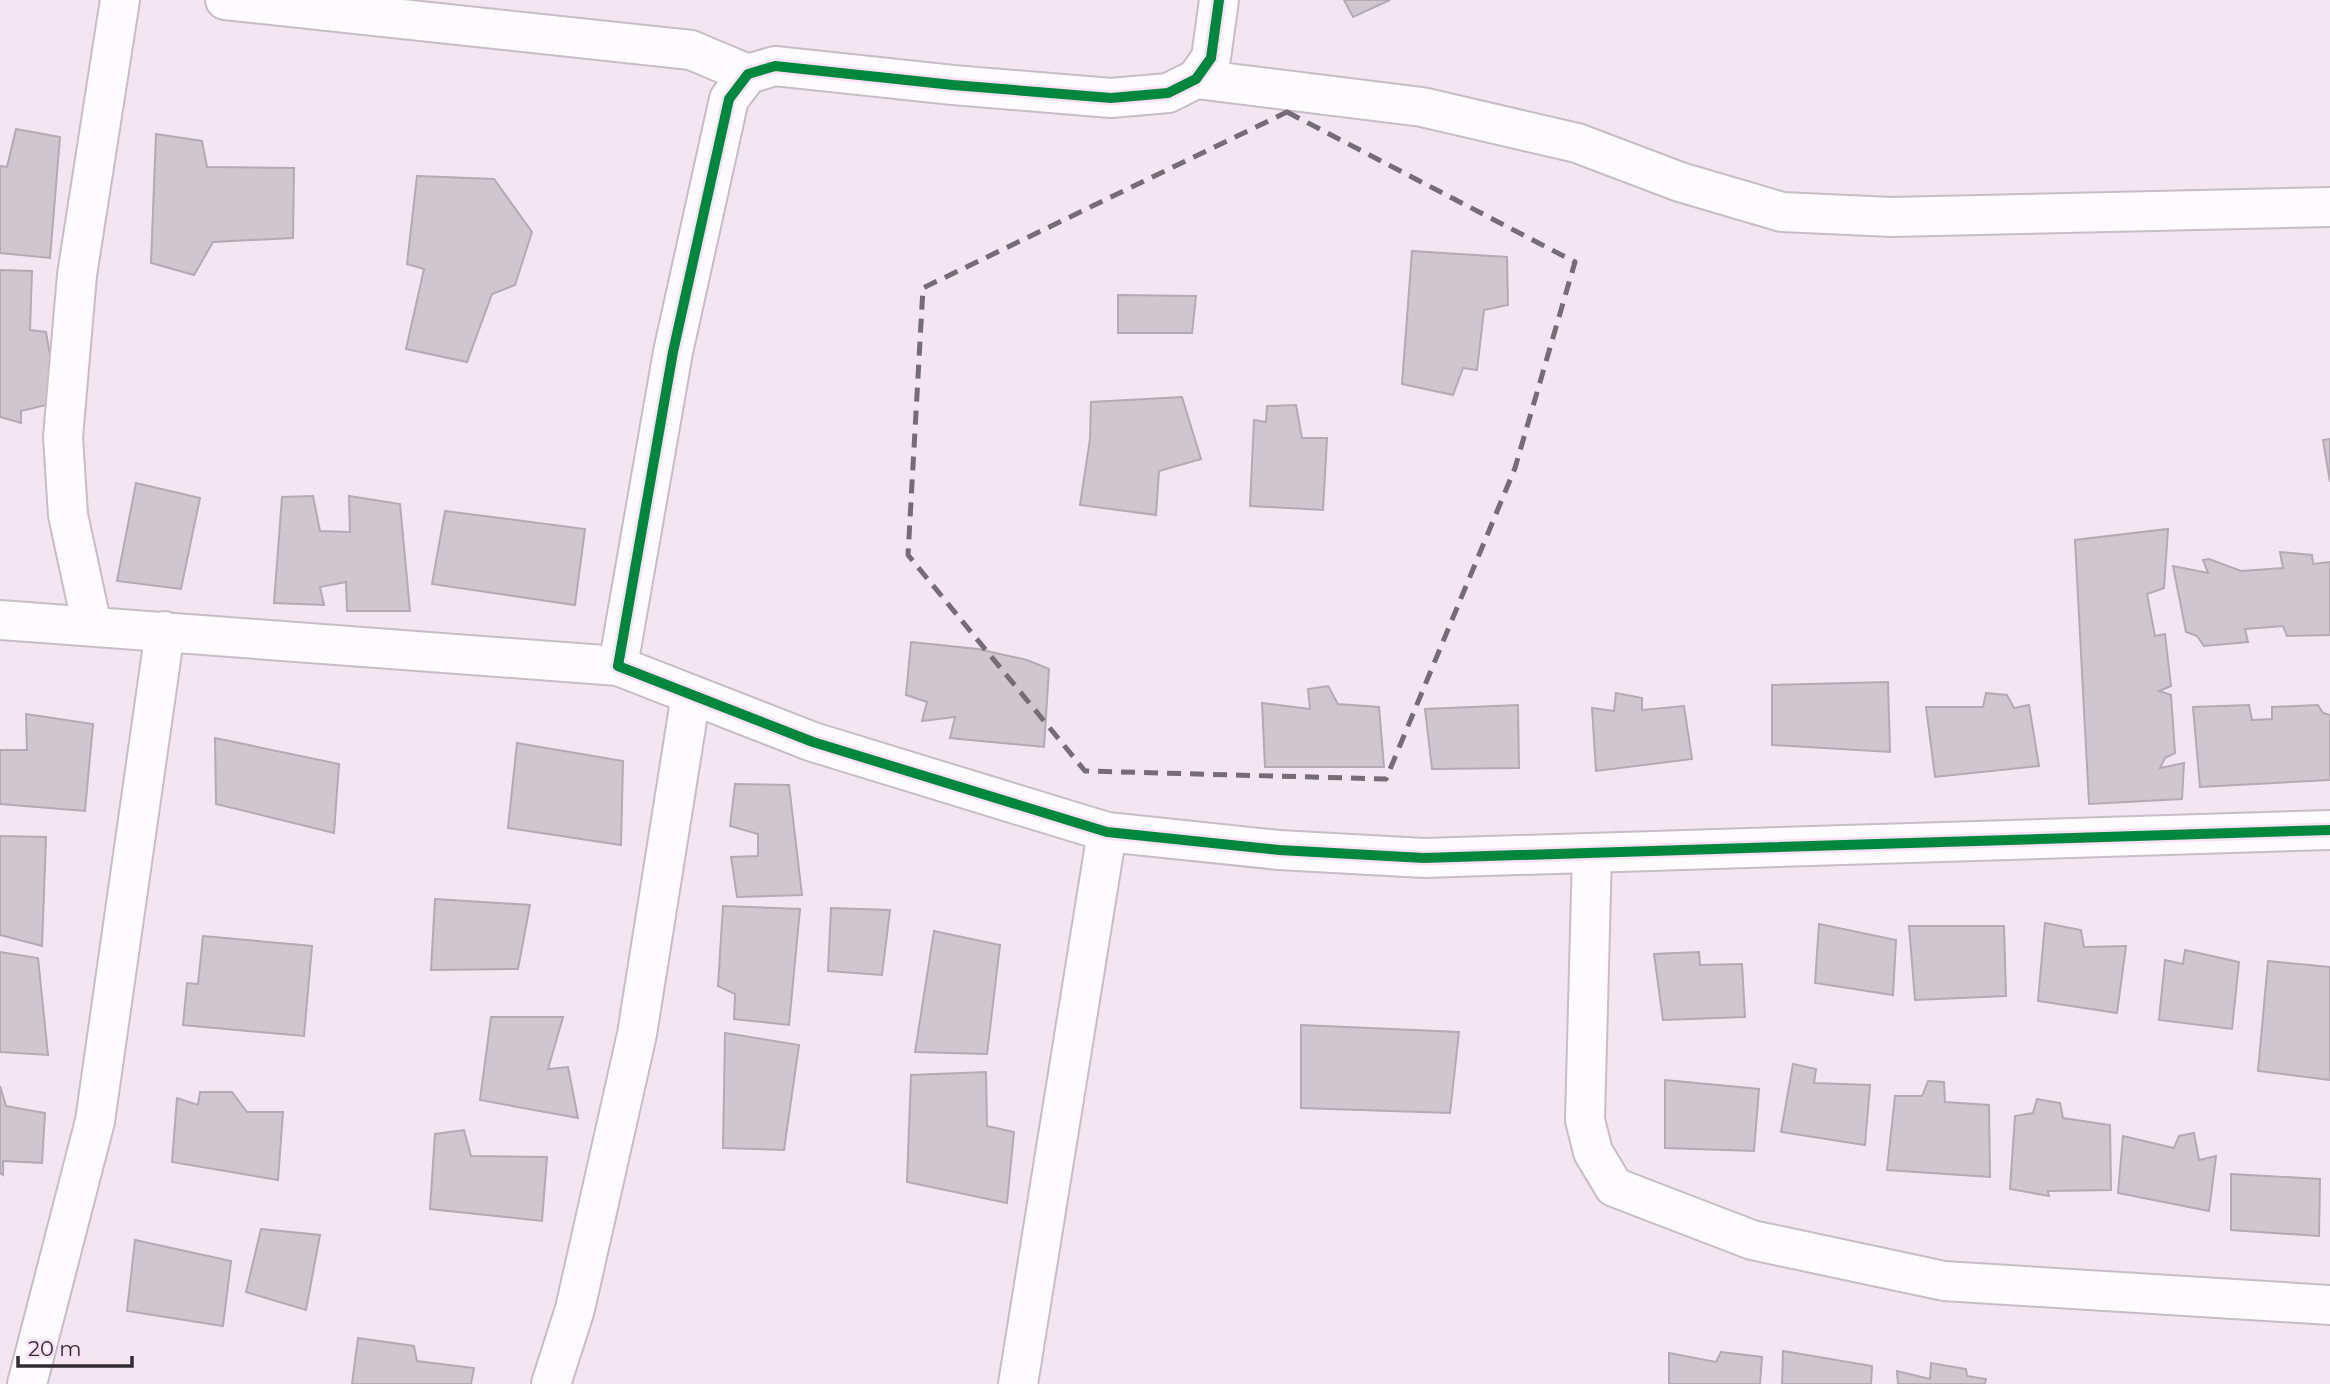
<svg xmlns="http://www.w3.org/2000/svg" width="2330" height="1384" font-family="Montserrat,sans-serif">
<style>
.building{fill:#d0c7ce;stroke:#b4aab1;stroke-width:2}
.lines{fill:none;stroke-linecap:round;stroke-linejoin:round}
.street-casing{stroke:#c7bdc5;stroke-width:42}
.street{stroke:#fdfbfd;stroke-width:38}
.cycleway-casing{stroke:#f8e1f4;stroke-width:15}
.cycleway{stroke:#00873e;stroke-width:10}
.marked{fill:none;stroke:#766c74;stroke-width:5;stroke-dasharray:14 9;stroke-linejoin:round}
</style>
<rect width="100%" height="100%" fill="#f3e6f0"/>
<!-- building -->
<path class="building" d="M 1344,0 L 1390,0 L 1353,17 Z
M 16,129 L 60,137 L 50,258 L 0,253 L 0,166 L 7,167 Z
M 156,134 L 202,141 L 207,167 L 294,168 L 293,238 L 213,242 L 194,275 L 151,263 Z
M 417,176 L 494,179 L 532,232 L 515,285 L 492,294 L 467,362 L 406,349 L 424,269 L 407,264 Z
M 1412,251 L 1507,257 L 1508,305 L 1484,310 L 1477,370 L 1463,368 L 1453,395 L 1402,384 Z
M 0,270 L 32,271 L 30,330 L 46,332 L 58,402 L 21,411 L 21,423 L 0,417 Z
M 1118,295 L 1196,296 L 1192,333 L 1118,333 Z
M 1182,397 L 1201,459 L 1159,471 L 1156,515 L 1080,505 L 1090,439 L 1091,402 Z
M 1296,405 L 1302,438 L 1327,438 L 1323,510 L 1250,506 L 1254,420 L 1266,422 L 1267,406 Z
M 2330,439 L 2330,482 L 2323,440 Z
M 136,483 L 200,498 L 181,589 L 117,581 Z
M 313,496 L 320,531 L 350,532 L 349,496 L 400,504 L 410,611 L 347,611 L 346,582 L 320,587 L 324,605 L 274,603 L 282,497 Z
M 445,511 L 585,529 L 575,605 L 432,584 Z
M 2168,529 L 2164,588 L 2147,594 L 2155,636 L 2165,634 L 2171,686 L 2159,691 L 2171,695 L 2175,753 L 2165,758 L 2160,768 L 2184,763 L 2182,799 L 2089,804 L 2075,540 Z
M 2280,552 L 2312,555 L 2313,564 L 2330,562 L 2330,635 L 2287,636 L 2283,626 L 2245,629 L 2248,642 L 2204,646 L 2197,636 L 2186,632 L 2173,566 L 2208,573 L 2203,560 L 2209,559 L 2241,571 L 2283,568 Z
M 911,642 L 978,649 L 1027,660 L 1049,669 L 1044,747 L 950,738 L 955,717 L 922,721 L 927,702 L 906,695 Z
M 1888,682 L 1890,752 L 1772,745 L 1772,685 Z
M 1328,686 L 1338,704 L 1379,707 L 1384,767 L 1265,767 L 1262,703 L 1310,709 L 1308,689 Z
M 1616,693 L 1642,698 L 1642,710 L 1684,706 L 1692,759 L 1596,771 L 1592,708 L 1614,711 Z
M 1986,693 L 2007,695 L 2014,708 L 2029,705 L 2039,766 L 1935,777 L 1926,707 L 1983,707 Z
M 1518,705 L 1519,768 L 1432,769 L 1425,709 Z
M 2249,705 L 2252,720 L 2272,719 L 2272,707 L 2318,705 L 2323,713 L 2330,715 L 2330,780 L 2200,787 L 2193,707 Z
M 26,714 L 93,724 L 85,811 L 0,804 L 0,750 L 27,750 Z
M 215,738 L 339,764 L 334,833 L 216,804 Z
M 517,743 L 623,761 L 621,845 L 508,828 Z
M 735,784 L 789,785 L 802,895 L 737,897 L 731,857 L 758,856 L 758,834 L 730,826 Z
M 0,836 L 46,837 L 42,946 L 0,935 Z
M 435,899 L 530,905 L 518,969 L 431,970 Z
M 723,906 L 800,909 L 789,1025 L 734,1019 L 735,994 L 718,986 Z
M 831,908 L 890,910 L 882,975 L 828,971 Z
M 2045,923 L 2081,930 L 2084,947 L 2126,946 L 2117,1013 L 2038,1001 Z
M 1819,924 L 1896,940 L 1893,995 L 1815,983 Z
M 1909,926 L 2004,926 L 2006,996 L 1915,1000 Z
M 934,931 L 1000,945 L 987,1054 L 915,1052 Z
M 203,936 L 312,946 L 304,1036 L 183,1025 L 187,983 L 198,984 Z
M 2185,950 L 2239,962 L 2232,1029 L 2159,1020 L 2165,960 L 2183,964 Z
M 0,952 L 38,958 L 48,1055 L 0,1052 Z
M 1699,952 L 1700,965 L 1742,964 L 1745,1017 L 1663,1020 L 1654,954 Z
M 2268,961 L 2330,967 L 2330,1080 L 2258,1071 Z
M 491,1017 L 563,1017 L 548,1069 L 568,1067 L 578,1118 L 480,1100 Z
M 1301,1025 L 1459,1032 L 1450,1113 L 1301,1108 Z
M 725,1033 L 799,1045 L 784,1150 L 723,1148 Z
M 1793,1064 L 1816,1069 L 1814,1083 L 1870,1085 L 1865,1145 L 1781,1132 Z
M 986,1072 L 987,1126 L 1014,1132 L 1007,1203 L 907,1182 L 911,1075 Z
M 1665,1080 L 1759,1089 L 1754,1151 L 1665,1148 Z
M 1928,1081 L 1944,1082 L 1945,1102 L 1989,1105 L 1990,1177 L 1887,1170 L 1895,1096 L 1922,1096 Z
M 0,1086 L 6,1106 L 45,1113 L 42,1163 L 3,1161 L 3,1175 L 0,1173 Z
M 200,1092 L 232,1092 L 247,1112 L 283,1112 L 278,1180 L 172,1162 L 177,1098 L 198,1105 Z
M 2037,1099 L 2060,1103 L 2063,1118 L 2110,1125 L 2111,1190 L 2048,1191 L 2049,1196 L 2010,1189 L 2015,1116 L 2033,1113 Z
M 464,1130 L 471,1156 L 547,1157 L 542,1221 L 430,1209 L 435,1134 Z
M 2194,1133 L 2199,1160 L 2216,1156 L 2209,1211 L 2118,1193 L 2123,1136 L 2174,1148 L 2179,1136 Z
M 2231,1174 L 2320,1179 L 2319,1236 L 2231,1230 Z
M 261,1229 L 320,1235 L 306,1310 L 246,1292 Z
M 135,1240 L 231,1261 L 223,1326 L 127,1311 Z
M 358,1338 L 414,1346 L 417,1361 L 474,1368 L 471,1384 L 352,1384 Z
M 1783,1351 L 1872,1366 L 1871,1384 L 1782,1384 Z
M 1721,1352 L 1762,1357 L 1760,1384 L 1669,1384 L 1669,1353 L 1716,1362 Z
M 1931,1363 L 1966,1369 L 1967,1376 L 1986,1379 L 1985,1384 L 1898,1384 L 1897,1371 L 1930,1379 Z"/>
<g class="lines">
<defs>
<path id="street" d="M 225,0 L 691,50 L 748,74
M 1219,0 L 1211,58 L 1196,79 L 1168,93 L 1111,98 L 953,85 L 775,66 L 748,74 L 729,99 L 673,352 L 618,666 L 813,742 L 1107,832 L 1279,850 L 1424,858 L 2330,830
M 1196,79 L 1422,107 L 1577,143 L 1680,182 L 1782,212 L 1892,217 L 2330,207
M 0,620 L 618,666
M 92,626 L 68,515 L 63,437 L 77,275 L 120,0
M 1592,853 L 1585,1120 L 1593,1152 L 1614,1187 L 1752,1240 L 1944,1281 L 2330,1305
M 27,1384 L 95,1121 L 165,631
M 551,1384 L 575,1309 L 637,1034 L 691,695
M 1018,1384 L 1107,832"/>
</defs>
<!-- street casing -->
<use href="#street" class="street-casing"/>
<!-- street -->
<use href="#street" class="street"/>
<defs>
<path id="cycleway" d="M 1219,0 L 1211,58 L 1196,79 L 1168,93 L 1111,98 L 953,85 L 775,66 L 748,74 L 729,99 L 673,352 L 618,666 L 813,742 L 1107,832 L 1279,850 L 1424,858 L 2330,830"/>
</defs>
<!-- cycleway casing -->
<use href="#cycleway" class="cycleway-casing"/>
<!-- cycleway -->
<use href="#cycleway" class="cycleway"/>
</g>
<!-- marked area -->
<path class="marked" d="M 1287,112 L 1575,262 L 1515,468 L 1386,779 L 1085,771 L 908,555 L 923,288 Z"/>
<!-- scale -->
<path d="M18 1356v10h114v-10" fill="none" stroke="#332b32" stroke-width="3.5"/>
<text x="28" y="1356" font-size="21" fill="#332b32" stroke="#f8e1f4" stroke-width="5" paint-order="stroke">20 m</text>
</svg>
